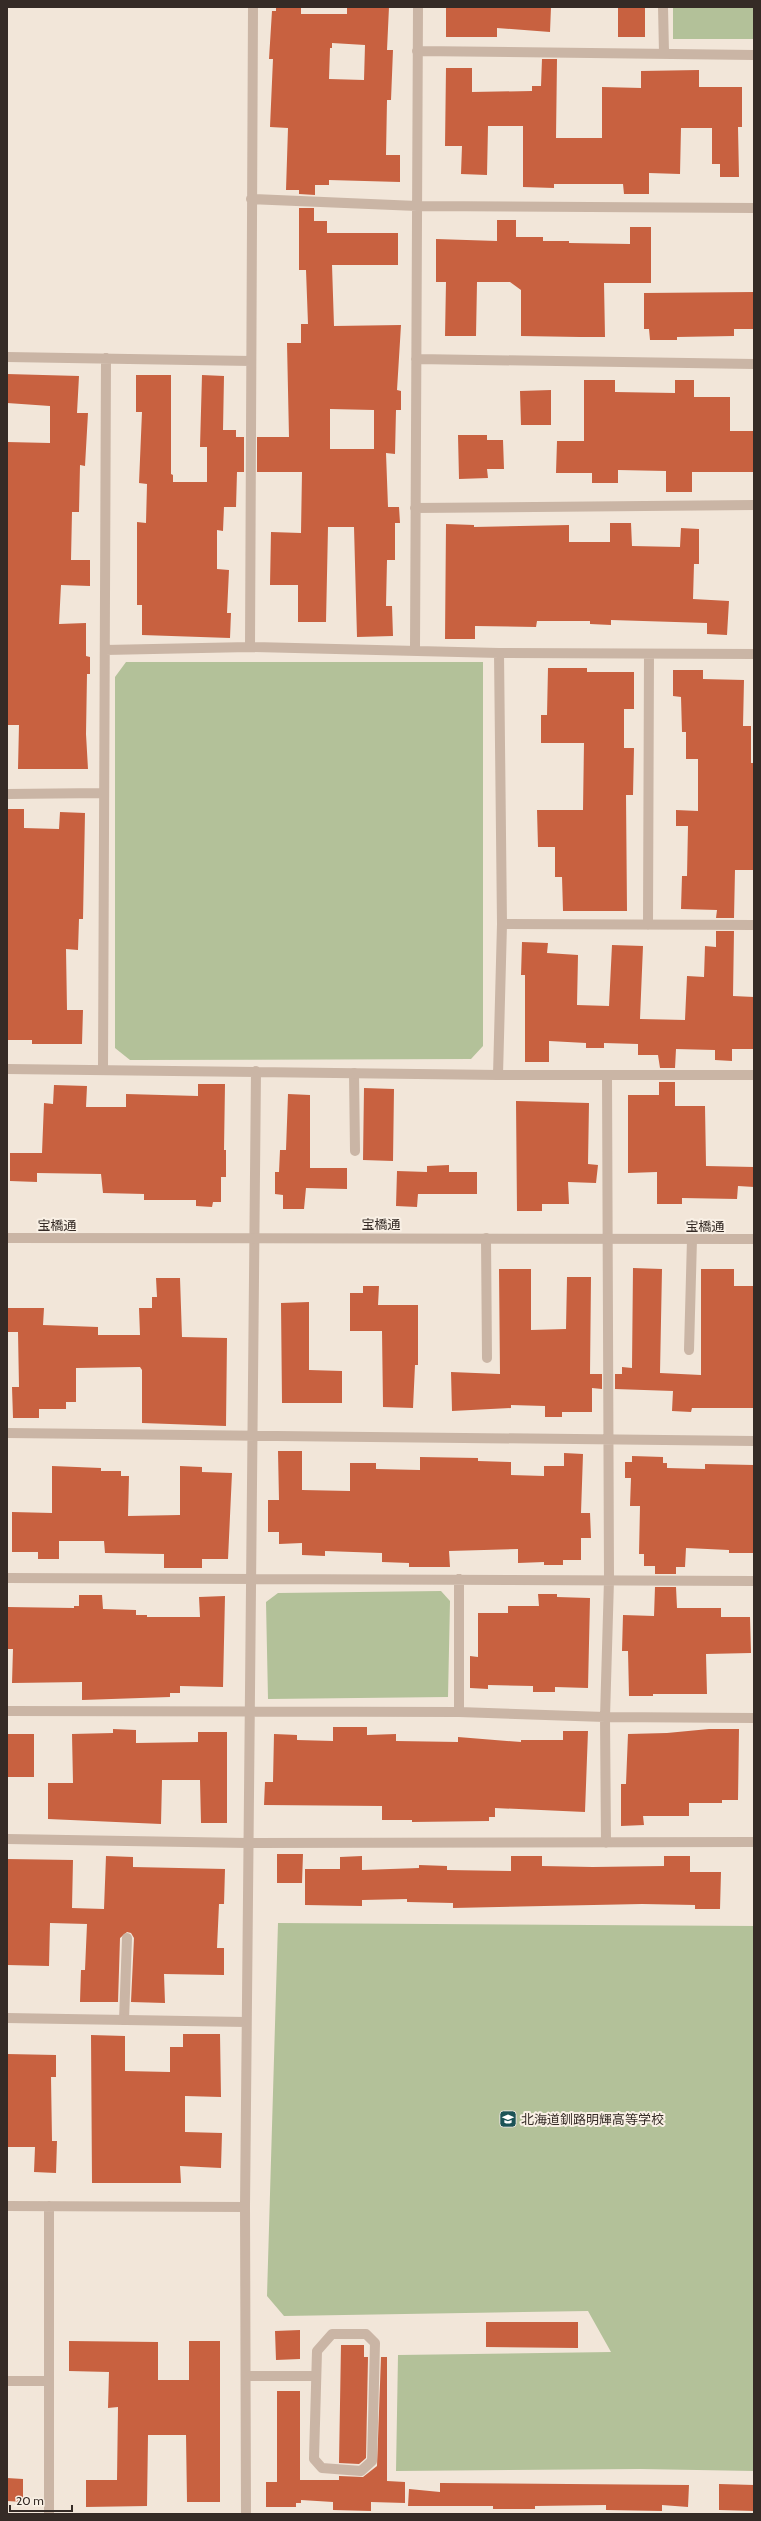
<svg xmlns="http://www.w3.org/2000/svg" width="761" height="2521" font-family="Cabin,'Noto Sans JP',sans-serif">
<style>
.green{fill:#b3c199}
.building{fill:#c86140;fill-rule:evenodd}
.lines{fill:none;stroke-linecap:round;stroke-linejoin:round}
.service{stroke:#cab5a5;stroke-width:10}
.minor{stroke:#cab5a5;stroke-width:10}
.tertiary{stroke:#cab5a5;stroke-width:10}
.labels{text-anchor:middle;stroke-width:4;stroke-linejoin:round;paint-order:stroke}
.street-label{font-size:13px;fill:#352b26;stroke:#f9f0e5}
.poi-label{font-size:13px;fill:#352b26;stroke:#f9f0e5;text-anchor:start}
</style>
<rect width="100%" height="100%" fill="#f2e6d9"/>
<!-- green -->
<path class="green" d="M 673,7 L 754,7 L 754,39 L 673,39 Z
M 126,662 L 483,662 L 483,1046 L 471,1059 L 130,1060 L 115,1048 L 115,677 Z
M 441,1591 L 450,1601 L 448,1697 L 268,1699 L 266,1602 L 278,1593 Z
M 278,1923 L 754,1926 L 754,2471 L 640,2469 L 396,2471 L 398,2355 L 611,2352 L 588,2311 L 284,2316 L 267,2296 Z"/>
<!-- building -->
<path class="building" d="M 276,7 L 301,7 L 301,14 L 347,14 L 347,7 L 389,7 L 387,50 L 393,50 L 391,100 L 387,100 L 386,155 L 400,155 L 400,182 L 329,180 L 329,185 L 315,185 L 315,195 L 299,194 L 299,190 L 286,190 L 288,128 L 270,127 L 273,59 L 269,59 L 272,11 L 276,11 ZM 332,43 L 365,45 L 364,80 L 329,79 L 330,48 L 332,48 Z
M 446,7 L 551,7 L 550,32 L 497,28 L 497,37 L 446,37 Z
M 618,7 L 645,7 L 645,37 L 618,37 Z
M 542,59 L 557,59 L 556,138 L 602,138 L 602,87 L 641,88 L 641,71 L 699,70 L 699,87 L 742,87 L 742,127 L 738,127 L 739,177 L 720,177 L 720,164 L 712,164 L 712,128 L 681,128 L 680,174 L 649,173 L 649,194 L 624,194 L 623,184 L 554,184 L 554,188 L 523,187 L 523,126 L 488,126 L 487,175 L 461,174 L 462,146 L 445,146 L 446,68 L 472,68 L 472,92 L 532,91 L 532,86 L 541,86 Z
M 299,208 L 314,208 L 314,221 L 327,221 L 327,233 L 398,233 L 398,265 L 332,265 L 334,326 L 401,325 L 397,390 L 401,391 L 401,410 L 396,410 L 395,454 L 386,453 L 388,507 L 399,507 L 400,523 L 395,523 L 395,560 L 387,560 L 386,606 L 392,606 L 393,636 L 357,637 L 354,527 L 328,527 L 326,622 L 298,622 L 298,585 L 270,585 L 271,532 L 301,533 L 302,472 L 257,472 L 257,437 L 289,437 L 287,343 L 301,343 L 301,324 L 308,324 L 306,270 L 299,270 ZM 330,409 L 374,410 L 374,449 L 330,449 Z
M 497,220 L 516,220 L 516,237 L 543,237 L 543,241 L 569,241 L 569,243 L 630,244 L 630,227 L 651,227 L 651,283 L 604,283 L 605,337 L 580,337 L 521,336 L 521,290 L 510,282 L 477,282 L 476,336 L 445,336 L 446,282 L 436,282 L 436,239 L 497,241 Z
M 754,292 L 754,329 L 734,329 L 734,336 L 677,337 L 677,340 L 650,340 L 649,329 L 644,329 L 644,293 Z
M 7,374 L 79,376 L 77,413 L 88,413 L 85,466 L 80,465 L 79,512 L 72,512 L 71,560 L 90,560 L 90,586 L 61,585 L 59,624 L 86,623 L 86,656 L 90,657 L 90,674 L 87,674 L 86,734 L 88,769 L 18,769 L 19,725 L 7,725 L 7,442 L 50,443 L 50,406 L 7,403 Z
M 136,375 L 171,375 L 171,474 L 173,475 L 173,482 L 207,482 L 207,447 L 200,447 L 202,375 L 224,376 L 223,430 L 236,430 L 236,437 L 244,437 L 244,472 L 237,472 L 236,507 L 224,507 L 223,531 L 217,530 L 217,569 L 229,570 L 227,613 L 231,613 L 230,638 L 142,635 L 142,605 L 137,605 L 137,522 L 146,523 L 147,484 L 139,483 L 142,412 L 136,412 Z
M 584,380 L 615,380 L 615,392 L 675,393 L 675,380 L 694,380 L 694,397 L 730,397 L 730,431 L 754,431 L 754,472 L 692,472 L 692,492 L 666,492 L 666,471 L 618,470 L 618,483 L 592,483 L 592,473 L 556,473 L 557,441 L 584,441 Z
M 551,390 L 551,425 L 521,425 L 520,391 Z
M 458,435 L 487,435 L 487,440 L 503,440 L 504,469 L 487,469 L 488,478 L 459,479 Z
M 610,523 L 631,523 L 632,546 L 680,547 L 681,528 L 699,529 L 699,564 L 694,564 L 693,599 L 729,601 L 727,635 L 707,634 L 707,623 L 611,620 L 611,625 L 590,624 L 590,621 L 537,621 L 536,627 L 475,626 L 475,639 L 445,639 L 446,524 L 474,525 L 474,527 L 569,525 L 569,542 L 610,542 Z
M 548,668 L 587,668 L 587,672 L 634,672 L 634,709 L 624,709 L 624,748 L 634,748 L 633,795 L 626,795 L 627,911 L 563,911 L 562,877 L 555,877 L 555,847 L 538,847 L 537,810 L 583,810 L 584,743 L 541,743 L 541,715 L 547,715 Z
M 673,670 L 703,670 L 703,679 L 744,680 L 743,726 L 751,726 L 751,763 L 754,763 L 754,870 L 735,870 L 734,918 L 716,918 L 717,910 L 681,909 L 682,876 L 687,876 L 688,826 L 676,826 L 676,810 L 698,811 L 698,759 L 686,759 L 686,732 L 682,732 L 681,697 L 673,696 Z
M 7,809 L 24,809 L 24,828 L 59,829 L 60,812 L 85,813 L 83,919 L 79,919 L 78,950 L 66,949 L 67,1010 L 83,1010 L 82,1044 L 32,1044 L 32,1040 L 7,1040 Z
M 716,931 L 734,931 L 733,996 L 754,997 L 754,1049 L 732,1049 L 732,1061 L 715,1060 L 715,1050 L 676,1049 L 675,1068 L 660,1068 L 658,1055 L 638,1055 L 638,1044 L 604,1043 L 604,1048 L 586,1048 L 586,1043 L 549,1041 L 549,1062 L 525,1062 L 525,975 L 521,975 L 522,942 L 548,943 L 547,953 L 578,955 L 577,1005 L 609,1006 L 612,945 L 643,946 L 640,1019 L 685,1020 L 687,976 L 704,977 L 705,946 L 716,947 Z
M 659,1082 L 675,1082 L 675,1106 L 705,1106 L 706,1166 L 754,1167 L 754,1187 L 738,1186 L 737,1199 L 682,1198 L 682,1204 L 657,1204 L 657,1172 L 628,1173 L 628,1095 L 659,1095 Z
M 198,1084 L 225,1084 L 224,1150 L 226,1150 L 226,1177 L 221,1177 L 221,1202 L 213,1202 L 212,1207 L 196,1206 L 196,1200 L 144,1200 L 144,1194 L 103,1193 L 101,1174 L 37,1173 L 37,1182 L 10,1181 L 10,1153 L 42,1153 L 44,1103 L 53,1104 L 54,1085 L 87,1086 L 86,1107 L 126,1107 L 126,1094 L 198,1096 Z
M 364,1088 L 394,1089 L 393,1161 L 363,1160 Z
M 288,1094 L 310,1095 L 310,1168 L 347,1168 L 347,1189 L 306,1188 L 304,1209 L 283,1209 L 283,1195 L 275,1194 L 275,1172 L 279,1172 L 280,1150 L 286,1150 Z
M 516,1101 L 589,1103 L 588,1164 L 598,1165 L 596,1183 L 568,1182 L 569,1204 L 542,1204 L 542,1211 L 517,1211 Z
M 449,1165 L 449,1172 L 477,1172 L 477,1194 L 418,1194 L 417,1207 L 396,1206 L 397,1171 L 427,1172 L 427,1166 Z
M 633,1268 L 662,1269 L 660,1373 L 701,1375 L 701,1269 L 734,1269 L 734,1286 L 754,1286 L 754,1408 L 692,1408 L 691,1412 L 672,1411 L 673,1391 L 615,1389 L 615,1374 L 622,1374 L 622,1367 L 632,1368 Z
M 499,1269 L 531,1269 L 531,1330 L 566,1329 L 567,1277 L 591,1277 L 590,1374 L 602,1374 L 602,1389 L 592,1388 L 592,1412 L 562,1412 L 562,1417 L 545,1417 L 545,1406 L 511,1405 L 511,1408 L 452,1411 L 451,1372 L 500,1374 Z
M 156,1278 L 180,1278 L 182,1337 L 227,1338 L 226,1426 L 142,1423 L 142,1370 L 140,1367 L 76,1368 L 76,1402 L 66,1402 L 66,1409 L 39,1409 L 39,1418 L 13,1418 L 12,1387 L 19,1387 L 18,1332 L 7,1332 L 7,1308 L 44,1308 L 43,1325 L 98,1327 L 98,1335 L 140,1335 L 139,1308 L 152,1308 L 152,1297 L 157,1297 Z
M 363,1286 L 379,1286 L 378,1305 L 418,1305 L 418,1365 L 415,1365 L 413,1408 L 383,1407 L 382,1331 L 350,1331 L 350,1293 L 363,1293 Z
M 309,1302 L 309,1370 L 342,1371 L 342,1403 L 282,1403 L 281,1303 Z
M 278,1451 L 302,1451 L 302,1490 L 350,1491 L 350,1463 L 376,1463 L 376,1469 L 420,1470 L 420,1457 L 478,1458 L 478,1461 L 511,1462 L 511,1475 L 544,1476 L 544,1466 L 564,1466 L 564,1453 L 583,1454 L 581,1513 L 590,1513 L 591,1538 L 581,1538 L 581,1560 L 563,1560 L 563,1565 L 544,1565 L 544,1562 L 518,1563 L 518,1549 L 449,1551 L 450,1567 L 409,1567 L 409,1563 L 382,1562 L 382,1553 L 325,1551 L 325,1556 L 302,1555 L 302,1543 L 279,1544 L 279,1532 L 268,1532 L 268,1500 L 279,1500 Z
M 632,1456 L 663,1457 L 663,1463 L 667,1463 L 667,1468 L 705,1469 L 705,1464 L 754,1465 L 754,1553 L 729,1553 L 729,1550 L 686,1548 L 685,1567 L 676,1567 L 676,1574 L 655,1574 L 655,1566 L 644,1566 L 644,1554 L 639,1554 L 640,1506 L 630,1506 L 631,1478 L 625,1478 L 625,1462 L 632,1462 Z
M 52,1466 L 101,1468 L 101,1471 L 121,1471 L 121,1476 L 129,1476 L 128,1516 L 180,1515 L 180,1466 L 202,1467 L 202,1472 L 232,1473 L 228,1559 L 202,1559 L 202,1568 L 164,1568 L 164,1554 L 105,1553 L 104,1541 L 59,1541 L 59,1559 L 38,1559 L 38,1552 L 12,1552 L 12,1512 L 52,1513 Z
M 655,1587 L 676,1587 L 677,1608 L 721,1608 L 721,1617 L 750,1617 L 751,1653 L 706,1654 L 707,1694 L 653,1694 L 653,1696 L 629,1696 L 628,1651 L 622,1651 L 623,1615 L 654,1616 Z
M 538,1594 L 557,1594 L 557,1597 L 590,1598 L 588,1688 L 555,1687 L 555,1692 L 533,1692 L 533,1686 L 488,1685 L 488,1689 L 470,1688 L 470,1656 L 478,1657 L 478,1613 L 508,1613 L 508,1606 L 539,1606 Z
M 79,1595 L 102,1595 L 103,1609 L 136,1610 L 136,1615 L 147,1615 L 147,1617 L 200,1617 L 199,1597 L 225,1596 L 223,1687 L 180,1686 L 180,1693 L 170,1693 L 170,1697 L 82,1700 L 82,1682 L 12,1683 L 13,1649 L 7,1649 L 7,1607 L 74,1608 L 74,1606 L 79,1606 Z
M 333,1727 L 367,1727 L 367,1735 L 396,1734 L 396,1741 L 458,1742 L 458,1737 L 521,1742 L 521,1740 L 563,1740 L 563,1731 L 588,1731 L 585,1812 L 495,1808 L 495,1817 L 489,1817 L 489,1821 L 412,1822 L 412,1820 L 382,1820 L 382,1806 L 264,1805 L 265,1782 L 273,1782 L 274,1734 L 297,1735 L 297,1740 L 333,1741 Z
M 113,1729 L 136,1730 L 136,1743 L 198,1742 L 198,1732 L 227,1732 L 227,1823 L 201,1823 L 200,1780 L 162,1780 L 161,1824 L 48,1819 L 48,1783 L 73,1783 L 72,1734 L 113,1733 Z
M 709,1729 L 739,1729 L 738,1800 L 722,1800 L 722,1803 L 689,1803 L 689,1816 L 643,1816 L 644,1825 L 621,1826 L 621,1784 L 626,1784 L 628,1734 L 667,1733 Z
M 8,1734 L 34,1734 L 34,1777 L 8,1777 Z
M 277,1854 L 303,1854 L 302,1883 L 277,1883 Z
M 106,1856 L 133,1857 L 133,1867 L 225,1869 L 224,1904 L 219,1904 L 217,1948 L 224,1948 L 224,1975 L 164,1974 L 165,2003 L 131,2002 L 134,1938 L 131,1933 L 127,1932 L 120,1938 L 118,2002 L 80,2002 L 81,1970 L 85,1970 L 87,1924 L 50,1923 L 49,1966 L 7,1965 L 7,1859 L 73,1860 L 72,1908 L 104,1909 Z
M 362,1856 L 362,1870 L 419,1868 L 419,1865 L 447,1866 L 447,1870 L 511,1871 L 511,1856 L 542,1856 L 542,1866 L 593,1867 L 664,1866 L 664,1856 L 690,1856 L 690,1872 L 721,1872 L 720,1909 L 695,1909 L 695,1905 L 642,1904 L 453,1908 L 453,1903 L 407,1902 L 407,1899 L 362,1900 L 362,1906 L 305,1905 L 305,1869 L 340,1869 L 340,1857 Z
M 183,2034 L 220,2034 L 221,2097 L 185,2096 L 185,2132 L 222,2133 L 221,2168 L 180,2166 L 181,2183 L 92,2183 L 91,2035 L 125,2036 L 125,2071 L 170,2072 L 170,2047 L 183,2047 Z
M 7,2054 L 56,2055 L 56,2077 L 51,2077 L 52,2141 L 57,2141 L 56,2173 L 34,2172 L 35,2147 L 7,2147 Z
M 486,2322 L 578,2322 L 578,2348 L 486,2347 Z
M 300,2330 L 300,2359 L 276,2360 L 275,2331 Z
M 69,2341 L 158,2342 L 158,2380 L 189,2380 L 189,2341 L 220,2341 L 220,2502 L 187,2502 L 186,2435 L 148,2435 L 147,2506 L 86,2507 L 86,2480 L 117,2480 L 118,2407 L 108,2408 L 109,2372 L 69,2371 Z
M 341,2345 L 364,2345 L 364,2357 L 368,2357 L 366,2458 L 359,2464 L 339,2463 Z
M 381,2357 L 387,2357 L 387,2481 L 405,2482 L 405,2503 L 371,2502 L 371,2511 L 333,2510 L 333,2502 L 301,2500 L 301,2503 L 296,2503 L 296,2507 L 266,2507 L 266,2482 L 277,2482 L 277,2391 L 300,2391 L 300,2480 L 339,2480 L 339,2476 L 363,2477 L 377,2466 Z
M 7,2478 L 23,2479 L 23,2502 L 7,2501 Z
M 440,2483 L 689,2485 L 688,2507 L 662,2505 L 662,2511 L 606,2510 L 606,2505 L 535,2506 L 535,2509 L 493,2509 L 493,2506 L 408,2506 L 409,2489 L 440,2492 Z
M 719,2484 L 754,2485 L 754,2511 L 719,2510 Z"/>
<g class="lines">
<!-- service -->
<path class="service" d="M 354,1073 L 355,1151
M 486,1238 L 487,1358
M 689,1350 L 692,1239
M 124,2020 L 127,1938
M 332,2334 L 366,2334 L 375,2343 L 372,2461 L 361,2471 L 322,2468 L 314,2459 L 317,2351 Z
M 246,2376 L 315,2376"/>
<!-- minor -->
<path class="minor" d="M 663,7 L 664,52
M 417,51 L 754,55
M 251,199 L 417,206 L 754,208
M 7,357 L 251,361
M 416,359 L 754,364
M 415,508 L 754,505
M 250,647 L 253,7
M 105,650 L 250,647 L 499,653 L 754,654
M 415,650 L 418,7
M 7,794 L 104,793
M 502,924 L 754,925
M 648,925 L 649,654
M 7,1069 L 498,1075 L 754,1075
M 103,1069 L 106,358
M 498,1075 L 502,924 L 499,653
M 7,1433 L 754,1441
M 7,1578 L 754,1581
M 7,1711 L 459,1712 L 605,1717 L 754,1718
M 459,1712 L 459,1579
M 7,1839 L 247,1843 L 754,1842
M 606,1843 L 605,1717 L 609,1580 L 607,1076
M 7,2018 L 246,2022
M 7,2206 L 245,2207
M 49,2206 L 49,2514
M 7,2381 L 48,2381
M 246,2514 L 245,2207 L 256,1071"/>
<!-- tertiary -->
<path class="tertiary" d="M 7,1238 L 754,1239"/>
</g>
<!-- icons -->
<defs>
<symbol id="school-square" viewBox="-11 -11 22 22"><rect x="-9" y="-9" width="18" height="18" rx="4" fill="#1b5357" stroke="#f9f0e5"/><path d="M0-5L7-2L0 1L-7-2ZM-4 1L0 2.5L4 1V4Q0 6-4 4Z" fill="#fff"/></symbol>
</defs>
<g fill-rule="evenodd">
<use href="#school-square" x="498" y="2109" width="20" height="20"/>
</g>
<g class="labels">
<!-- street labels -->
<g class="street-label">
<text x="381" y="1229">宝橋通</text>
<text x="57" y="1230">宝橋通</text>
<text x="705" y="1231">宝橋通</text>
</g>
<!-- poi labels -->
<g class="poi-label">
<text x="521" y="2124">北海道釧路明輝高等学校</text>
</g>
</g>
<!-- border -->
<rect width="761" height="2521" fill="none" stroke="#352b26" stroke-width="16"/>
<!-- scale -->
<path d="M10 2505v6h62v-6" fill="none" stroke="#352b26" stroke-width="2"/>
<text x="16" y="2505" font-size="12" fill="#352b26" stroke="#f9f0e5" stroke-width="3" paint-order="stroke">20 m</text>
</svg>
